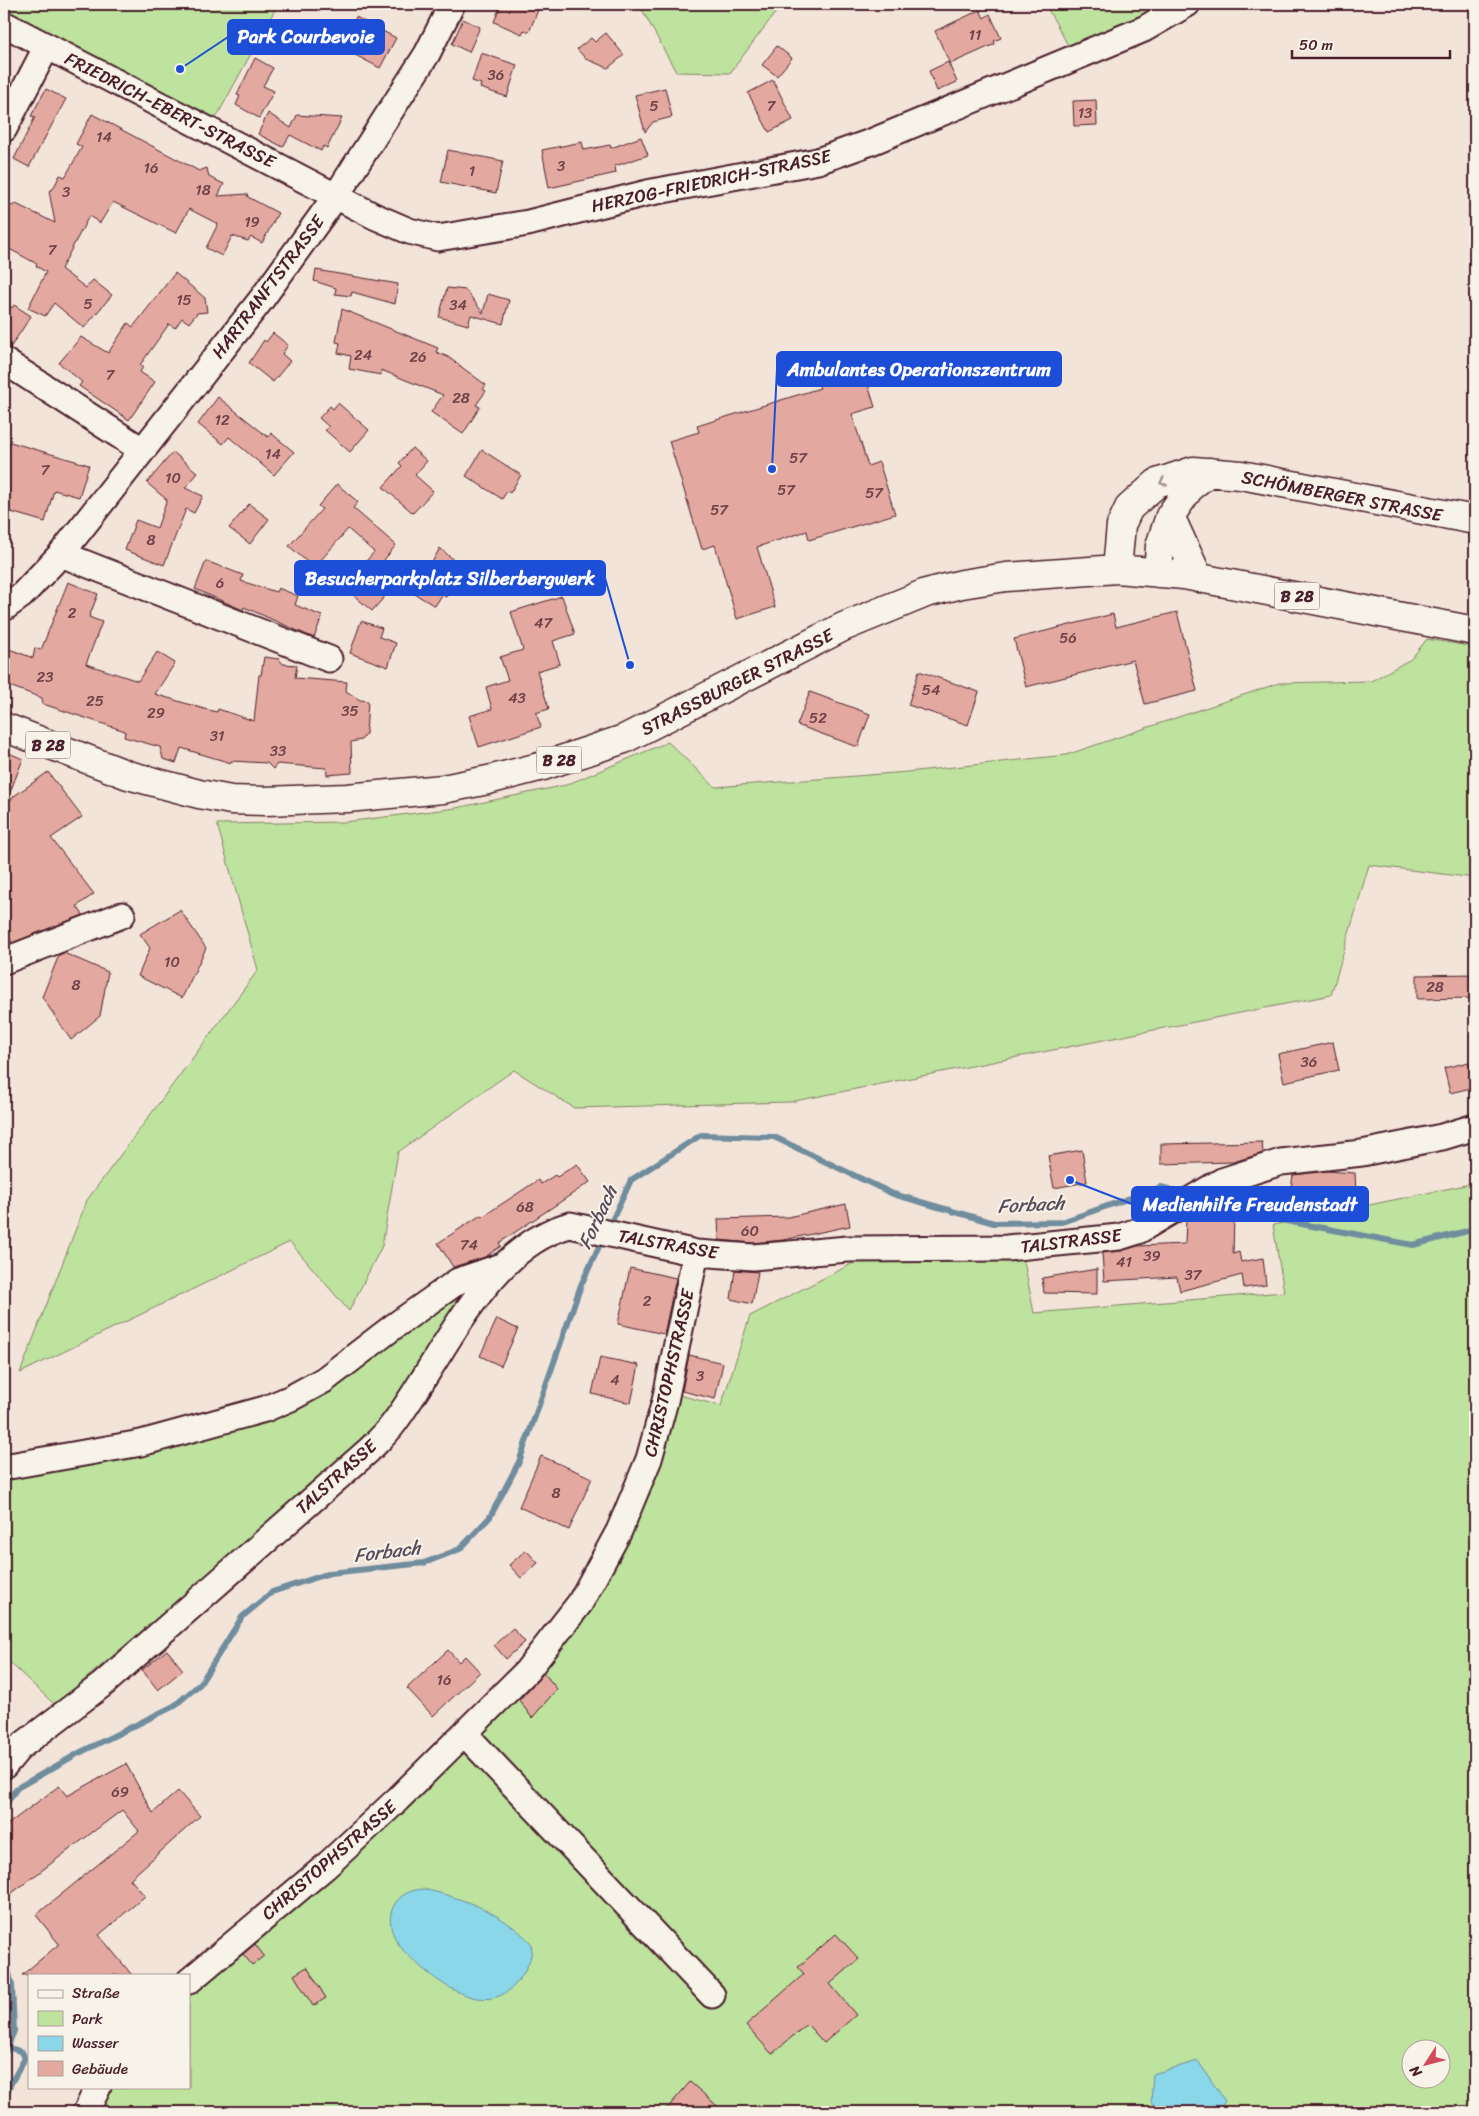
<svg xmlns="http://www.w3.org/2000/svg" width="1479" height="2116" font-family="Sriracha,sans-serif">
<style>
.green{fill:#bde39e;stroke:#848164;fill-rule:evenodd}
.water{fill:#8ad7ea;stroke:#708d9e}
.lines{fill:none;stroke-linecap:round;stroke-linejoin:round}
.stream{stroke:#708d9e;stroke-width:6}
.building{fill:#e3a9a0;stroke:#4a1f2b}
.minor-casing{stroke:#4a1f2b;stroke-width:29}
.major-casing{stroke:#4a1f2b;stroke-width:31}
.minor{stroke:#f7f3e8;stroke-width:25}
.major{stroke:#f7f3e8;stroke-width:28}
.oneway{stroke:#a0898a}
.labels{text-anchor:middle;stroke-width:4;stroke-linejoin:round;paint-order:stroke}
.number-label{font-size:15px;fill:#704248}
.shield{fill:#f7f3e8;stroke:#7e5f64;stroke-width:1}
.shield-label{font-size:16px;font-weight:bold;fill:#4a1f2b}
.street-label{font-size:18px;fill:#4a1f2b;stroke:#f7f3e8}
.water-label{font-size:19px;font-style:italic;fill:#5a4d5b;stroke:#f7f3e8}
.leader{fill:none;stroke:#1d4ed8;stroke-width:2}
.callout-dot{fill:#1d4ed8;stroke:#f7f3e8;stroke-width:2}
.callout{fill:#1d4ed8;stroke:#1d4ed8;stroke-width:2}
.callout-label{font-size:19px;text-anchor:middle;font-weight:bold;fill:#fff}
</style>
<rect width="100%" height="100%" fill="#f3e4da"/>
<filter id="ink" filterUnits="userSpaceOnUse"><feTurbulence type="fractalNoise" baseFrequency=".02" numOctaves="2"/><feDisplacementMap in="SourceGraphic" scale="10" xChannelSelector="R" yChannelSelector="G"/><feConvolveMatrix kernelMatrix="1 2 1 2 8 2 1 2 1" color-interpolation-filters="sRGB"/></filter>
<g filter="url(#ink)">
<!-- green -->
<path class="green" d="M 4,4 L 278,4 L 216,118 L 4,11 Z
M 639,4 L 782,4 L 730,73 L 676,72 Z
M 1045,4 L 1169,4 L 1073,54 Z
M 1427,639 L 1475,647 L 1475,878 L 1369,865 L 1331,995 L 790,1102 L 574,1108 L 514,1070 L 398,1152 L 382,1246 L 349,1311 L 290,1242 L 20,1373 L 87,1200 L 258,970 L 217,824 L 345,822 L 456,808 L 566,785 L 668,742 L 715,787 L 907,772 L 1066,755 L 1279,683 L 1371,681 L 1411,659 Z
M 1475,1183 L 1475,2112 L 73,2112 L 75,2103 L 85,2087 L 189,2087 L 189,1975 L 439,1756 L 544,1644 L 607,1552 L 664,1391 L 721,1406 L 750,1316 L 861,1259 L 1023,1256 L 1034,1313 L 1284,1292 L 1273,1225 ZM 1412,2048 L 1442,2048 L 1442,2078 L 1412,2078 Z
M 455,1290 L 462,1297 L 389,1414 L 359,1446 L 55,1705 L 4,1657 L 4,1474 L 266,1417 Z"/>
<!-- water -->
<path class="water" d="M 424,1889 C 465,1899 501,1912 531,1943 C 534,1956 526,1971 518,1981 C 491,2017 448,1990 422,1968 C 413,1960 402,1951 396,1940 C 382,1915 395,1890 424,1889 Z
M 1198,2061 L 1225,2101 L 1217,2112 L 1163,2112 L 1151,2102 L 1153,2074 Z"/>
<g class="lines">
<!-- stream -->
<path class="stream" d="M 1206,1199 L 1270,1218 L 1413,1245 L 1475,1229
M 608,1229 L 631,1180 L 701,1135 L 774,1137 L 893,1194 L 994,1223 L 1062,1222 L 1161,1187 L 1187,1194
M 4,1807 L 17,1788 L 79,1753 L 174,1706 L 200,1684 L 242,1617 L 272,1592 L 330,1573 L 424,1563 L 460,1549 L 490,1517 L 519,1462 L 581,1285 L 603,1238
M 4,1954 L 12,1985 L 14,2031 L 4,2055
M 4,2102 L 10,2085 L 25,2058 L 22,2052 L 8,2047"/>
</g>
<!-- building -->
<path class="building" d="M 501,4 L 535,4 L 533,8 L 538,10 L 529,32 L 524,30 L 522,34 L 494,22 Z
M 980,10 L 984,18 L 990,14 L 1001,38 L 994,41 L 995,44 L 950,64 L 935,31 Z
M 356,17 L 396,38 L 380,68 L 340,47 Z
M 463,19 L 480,27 L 469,52 L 452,44 Z
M 606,33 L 624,55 L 608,68 L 586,59 L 577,49 L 591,38 L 595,42 Z
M 777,46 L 792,58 L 777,76 L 762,65 Z
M 481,53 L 517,65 L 507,97 L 480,88 L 481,84 L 472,81 Z
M 255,58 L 273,68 L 263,86 L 274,91 L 259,118 L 236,105 L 240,96 L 237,95 Z
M 948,62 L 957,82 L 937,91 L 929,71 Z
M 773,80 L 793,120 L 769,132 L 748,93 Z
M 665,88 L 672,117 L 653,122 L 645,132 L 635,95 Z
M 46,89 L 66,99 L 29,167 L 14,159 L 35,117 L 31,116 Z
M 1096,100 L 1097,125 L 1074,126 L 1073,101 Z
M 268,113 L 291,128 L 297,115 L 342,118 L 327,148 L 323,146 L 321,151 L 290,135 L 283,147 L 258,134 Z
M 92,114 L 199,171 L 207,168 L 209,177 L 224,184 L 218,196 L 247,194 L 248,197 L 278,213 L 262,243 L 251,237 L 248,241 L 232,236 L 222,256 L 206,248 L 218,224 L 189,209 L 176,233 L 113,202 L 100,223 L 89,216 L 61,269 L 86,288 L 93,280 L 112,295 L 84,328 L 54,303 L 45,316 L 28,308 L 46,272 L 36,266 L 37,264 L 4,246 L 4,209 L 16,204 L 55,223 L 49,191 L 53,189 L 60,175 L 65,177 L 82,147 L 76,144 Z
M 641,137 L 648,155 L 615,166 L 616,173 L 549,188 L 542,150 L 582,142 L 584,150 L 610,145 L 611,148 Z
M 448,150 L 503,161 L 496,193 L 441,182 Z
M 316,270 L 398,284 L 395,304 L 352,292 L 351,296 L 335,294 L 336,288 L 314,281 Z
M 175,273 L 205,298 L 207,312 L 197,313 L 189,323 L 182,318 L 175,328 L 169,324 L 140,365 L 143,367 L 140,372 L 155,382 L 129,420 L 79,386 L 82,382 L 59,363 L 81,337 L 108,353 L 128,323 L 133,327 Z
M 447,288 L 466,290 L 483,313 L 488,294 L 509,300 L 503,324 L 471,315 L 468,325 L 439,317 Z
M 4,302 L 12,308 L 14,305 L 31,316 L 10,348 L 4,347 Z
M 342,309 L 438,348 L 436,352 L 448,357 L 486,385 L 483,389 L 486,391 L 476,405 L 480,407 L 463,434 L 431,412 L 443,395 L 381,370 L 381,375 L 349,369 L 351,356 L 338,353 L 340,343 L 336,342 Z
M 273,333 L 288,345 L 282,354 L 290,361 L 273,382 L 249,363 L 264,340 L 266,342 Z
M 863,369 L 875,407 L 852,414 L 868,466 L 879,462 L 895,514 L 809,540 L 807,531 L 757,547 L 775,607 L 737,619 L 715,545 L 702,549 L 669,441 L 699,432 L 697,426 L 820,388 L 818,383 Z
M 218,397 L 268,437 L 271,433 L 294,452 L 274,475 L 229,437 L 223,444 L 198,424 Z
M 338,403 L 369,430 L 350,452 L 325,430 L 329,427 L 319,418 L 330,406 L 333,409 Z
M 10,442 L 89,465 L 79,497 L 54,490 L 45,522 L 4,510 L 4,462 Z
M 412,448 L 427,461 L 415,475 L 433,491 L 413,513 L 383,487 L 402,466 L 399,463 Z
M 482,450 L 521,475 L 510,493 L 507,491 L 502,499 L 466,476 Z
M 173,452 L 198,473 L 185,488 L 203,496 L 194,513 L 186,509 L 164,565 L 125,550 L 136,520 L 157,528 L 167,500 L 147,483 Z
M 337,484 L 358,502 L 353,508 L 396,545 L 384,560 L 403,576 L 372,611 L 344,587 L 374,552 L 348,529 L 314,568 L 289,546 L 322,509 L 318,506 Z
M 249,504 L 269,519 L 250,544 L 229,528 Z
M 440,548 L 457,563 L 449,577 L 455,581 L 446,597 L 442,595 L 435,606 L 410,591 L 426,564 L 430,566 Z
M 206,561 L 243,575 L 241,581 L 276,592 L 278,588 L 298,596 L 295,605 L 322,616 L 314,638 L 244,607 L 243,610 L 195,589 Z
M 68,582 L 98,594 L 89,617 L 102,622 L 86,664 L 138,681 L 157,652 L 175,663 L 155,694 L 204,709 L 217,712 L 218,709 L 254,721 L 259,675 L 261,675 L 264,657 L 279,659 L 283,664 L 297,665 L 295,678 L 347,682 L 346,691 L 360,700 L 368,701 L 366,734 L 361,740 L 351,742 L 352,773 L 327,775 L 326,768 L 277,764 L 273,769 L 267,763 L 231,761 L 231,763 L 181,748 L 176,763 L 163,759 L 160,747 L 124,737 L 125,731 L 43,704 L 42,698 L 4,684 L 4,647 L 33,658 L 35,648 L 41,650 Z
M 562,596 L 575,634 L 553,641 L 560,664 L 537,671 L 549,709 L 536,713 L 541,727 L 479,747 L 469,716 L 492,709 L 486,687 L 508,680 L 500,657 L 523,650 L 511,612 Z
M 1177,612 L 1197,691 L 1145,704 L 1133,660 L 1026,687 L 1014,639 L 1113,614 L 1116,627 Z
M 361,621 L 382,628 L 379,637 L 396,643 L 388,667 L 350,653 Z
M 919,671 L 979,692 L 968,725 L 908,705 Z
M 810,692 L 870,714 L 858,747 L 797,725 Z
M 4,751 L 23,759 L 5,805 L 4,805 Z
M 48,772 L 82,817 L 51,838 L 94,894 L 77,906 L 83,915 L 12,943 L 4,924 L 4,808 L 14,796 Z
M 180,910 L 206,948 L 182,998 L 138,976 L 150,948 L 140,934 Z
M 64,953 L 108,972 L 100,1016 L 71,1040 L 42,997 L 59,955 Z
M 1475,974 L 1475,998 L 1417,999 L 1417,975 Z
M 1333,1042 L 1339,1070 L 1284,1082 L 1278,1054 Z
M 1469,1062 L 1475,1087 L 1450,1093 L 1444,1068 Z
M 1262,1142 L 1263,1153 L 1233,1162 L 1161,1164 L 1161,1144 Z
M 1082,1150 L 1087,1182 L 1054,1188 L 1048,1156 Z
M 577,1164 L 590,1182 L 499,1243 L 501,1246 L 485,1257 L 453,1267 L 438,1243 L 481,1215 L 482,1217 L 538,1180 L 541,1184 L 555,1175 L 557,1177 Z
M 1327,1171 L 1355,1173 L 1356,1194 L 1335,1194 L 1333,1205 L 1322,1203 L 1321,1209 L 1289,1204 L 1293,1175 Z
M 846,1204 L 850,1226 L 783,1240 L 753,1243 L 719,1240 L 718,1219 L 788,1217 Z
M 1194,1215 L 1234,1216 L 1233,1254 L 1239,1252 L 1241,1262 L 1263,1258 L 1266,1285 L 1244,1288 L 1242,1275 L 1180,1291 L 1177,1277 L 1104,1281 L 1102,1253 L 1121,1251 L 1138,1246 L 1185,1244 L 1186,1219 Z
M 630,1268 L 676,1278 L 664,1334 L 618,1324 Z
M 1097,1269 L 1097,1294 L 1044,1293 L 1042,1278 Z
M 735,1270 L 758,1272 L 752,1304 L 731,1299 Z
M 497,1319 L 518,1329 L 501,1366 L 480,1356 Z
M 689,1355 L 723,1363 L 715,1399 L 682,1391 Z
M 600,1357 L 639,1365 L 631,1403 L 592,1394 Z
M 541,1456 L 592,1478 L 569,1530 L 519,1507 Z
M 526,1550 L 538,1563 L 521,1578 L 509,1565 Z
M 513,1628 L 525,1642 L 506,1659 L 494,1645 Z
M 167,1650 L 183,1670 L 158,1690 L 142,1670 Z
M 448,1650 L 459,1662 L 465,1656 L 480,1672 L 433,1716 L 407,1688 Z
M 544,1673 L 557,1689 L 532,1718 L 519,1700 Z
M 126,1764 L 153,1813 L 178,1791 L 200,1816 L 130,1879 L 145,1896 L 99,1935 L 132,1975 L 22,1975 L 59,1944 L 36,1915 L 139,1831 L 122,1810 L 4,1899 L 4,1827 L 59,1786 L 67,1796 Z
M 836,1934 L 859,1959 L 830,1984 L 856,2015 L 824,2043 L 807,2024 L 772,2054 L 746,2025 L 804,1974 L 798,1967 Z
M 255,1944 L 264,1956 L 252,1965 L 243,1954 Z
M 307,1967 L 326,1998 L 313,2006 L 294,1975 Z
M 690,2082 L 724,2112 L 664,2112 Z"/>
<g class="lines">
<defs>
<path id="minor" d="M 4,24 L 374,216 L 409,231 L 438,238 L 528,223 L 647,193 L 818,161 L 871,142 L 1144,29 L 1187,4
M 4,129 L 47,46
M 4,361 L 142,450
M 61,554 L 329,659
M 4,608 L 22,595 L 61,554 L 261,300 L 336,196 L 427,54 L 452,4
M 4,961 L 122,915
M 4,1467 L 141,1443 L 265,1409 L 291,1398 L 324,1380 L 393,1327 L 458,1281 L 502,1266
M 465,1734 L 712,1995
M 4,1766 L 20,1747 L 103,1684 L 368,1451 C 377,1442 387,1433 394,1423 C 442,1359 487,1246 570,1225 L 696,1253 L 753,1257 L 848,1249 L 1007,1248 L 1119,1237 L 1138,1231 L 1222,1181 L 1281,1162 L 1362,1153 L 1442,1137 L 1475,1127
M 189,1981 L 325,1867 L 398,1799 L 527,1671 L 580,1603 L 619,1531 L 649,1459 L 665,1401 L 696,1253
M 86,2112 L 98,2087"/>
<path id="major" d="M 1117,569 L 1121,525 L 1129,508 L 1157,483 L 1193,471 L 1241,475 L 1475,520
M 1158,573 L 1160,546 L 1170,516
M 1198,577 L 1170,516 L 1191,486 L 1209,472
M 4,727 L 128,775 L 199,794 L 231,800 L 265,801 L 347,798 L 443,789 L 488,780 L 543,766 L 624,739 L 843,627 L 926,593 L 962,584 L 1006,577 L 1117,569 L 1184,575 L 1475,631"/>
</defs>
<!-- minor casing -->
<use href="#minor" class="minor-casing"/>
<!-- major casing -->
<use href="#major" class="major-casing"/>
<!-- minor -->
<use href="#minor" class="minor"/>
<!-- major -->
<use href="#major" class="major"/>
</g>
<!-- one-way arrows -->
<defs><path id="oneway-chevron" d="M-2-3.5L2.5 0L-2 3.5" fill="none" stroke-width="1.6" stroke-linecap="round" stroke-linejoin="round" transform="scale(1.25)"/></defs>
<use class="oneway" href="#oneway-chevron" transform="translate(1163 482) rotate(157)"/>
</g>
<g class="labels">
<!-- number labels -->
<g class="number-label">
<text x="975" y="40">11</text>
<text x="496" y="80">36</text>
<text x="654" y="111">5</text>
<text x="771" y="111">7</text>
<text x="1085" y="118">13</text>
<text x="104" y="142">14</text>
<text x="561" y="171">3</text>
<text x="151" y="173">16</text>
<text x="472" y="176">1</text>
<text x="203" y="195">18</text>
<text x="66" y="197">3</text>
<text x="252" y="227">19</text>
<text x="52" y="255">7</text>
<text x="184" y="305">15</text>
<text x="88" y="309">5</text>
<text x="458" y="310">34</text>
<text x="363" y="360">24</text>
<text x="418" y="362">26</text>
<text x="110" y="380">7</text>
<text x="461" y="403">28</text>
<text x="222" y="425">12</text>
<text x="273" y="459">14</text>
<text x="798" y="463">57</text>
<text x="45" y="475">7</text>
<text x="173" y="483">10</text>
<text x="786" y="495">57</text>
<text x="874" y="498">57</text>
<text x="719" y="515">57</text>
<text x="151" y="545">8</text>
<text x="220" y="588">6</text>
<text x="72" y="618">2</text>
<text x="543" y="628">47</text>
<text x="1068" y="643">56</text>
<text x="45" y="682">23</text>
<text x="931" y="695">54</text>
<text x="517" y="703">43</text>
<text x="95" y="706">25</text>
<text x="350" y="716">35</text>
<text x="156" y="718">29</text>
<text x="818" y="723">52</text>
<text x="217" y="741">31</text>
<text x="278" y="756">33</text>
<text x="172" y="967">10</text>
<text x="76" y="990">8</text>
<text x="1435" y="992">28</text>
<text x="1309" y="1067">36</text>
<text x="525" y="1212">68</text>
<text x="750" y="1236">60</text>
<text x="469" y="1250">74</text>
<text x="1152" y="1261">39</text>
<text x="1124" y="1267">41</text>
<text x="1193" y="1280">37</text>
<text x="647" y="1306">2</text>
<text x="700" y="1381">3</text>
<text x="615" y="1385">4</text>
<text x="556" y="1498">8</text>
<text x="444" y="1685">16</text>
<text x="120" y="1797">69</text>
</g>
<!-- shield labels -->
<g class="shield">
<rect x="1274.5" y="582.5" width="45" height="27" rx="4"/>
<rect x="25.5" y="731.5" width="45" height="27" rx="4"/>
<rect x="536.5" y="746.5" width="45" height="27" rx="4"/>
</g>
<g class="shield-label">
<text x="1297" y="602">B 28</text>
<text x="48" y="751">B 28</text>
<text x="559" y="766">B 28</text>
</g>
<!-- street labels -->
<g class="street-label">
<text transform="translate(170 110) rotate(27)" y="6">FRIEDRICH-EBERT-STRASSE</text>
<text transform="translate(711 181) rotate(-12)" y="6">HERZOG-FRIEDRICH-STRASSE</text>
<text transform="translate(268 287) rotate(-53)" y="6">HARTRANFTSTRASSE</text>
<text transform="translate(1342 496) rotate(11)" y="6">SCHÖMBERGER STRASSE</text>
<text transform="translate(737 682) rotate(-27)" y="6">STRASSBURGER STRASSE</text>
<text transform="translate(1071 1241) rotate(-7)" y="6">TALSTRASSE</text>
<text transform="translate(668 1244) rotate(10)" y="6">TALSTRASSE</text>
<text transform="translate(669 1373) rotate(-77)" y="6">CHRISTOPHSTRASSE</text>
<text transform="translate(336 1477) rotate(-42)" y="6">TALSTRASSE</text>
<text transform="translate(329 1860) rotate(-41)" y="6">CHRISTOPHSTRASSE</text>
</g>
<!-- water labels -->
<g class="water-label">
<text transform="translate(1031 1204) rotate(-3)" y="7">Forbach</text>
<text transform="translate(597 1217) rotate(-65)" y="7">Forbach</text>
<text transform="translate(387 1551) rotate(-7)" y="7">Forbach</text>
</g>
</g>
<!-- callouts -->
<path class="leader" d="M180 69L228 37M772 469L777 369M630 665L605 578M1070 1180L1132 1204"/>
<g class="callout-dot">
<circle cx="180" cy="69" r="5"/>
<circle cx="772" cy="469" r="5"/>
<circle cx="630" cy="665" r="5"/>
<circle cx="1070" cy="1180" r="5"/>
</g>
<g class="callout">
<rect x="228" y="20" width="156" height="34" rx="5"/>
<rect x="777" y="352" width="284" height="34" rx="5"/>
<rect x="295" y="561" width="310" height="34" rx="5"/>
<rect x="1132" y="1187" width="236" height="34" rx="5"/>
</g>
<g class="callout-label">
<text x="306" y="43">Park Courbevoie</text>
<text x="919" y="376">Ambulantes Operationszentrum</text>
<text x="450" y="585">Besucherparkplatz Silberbergwerk</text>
<text x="1250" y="1211">Medienhilfe Freudenstadt</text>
</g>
<!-- margin -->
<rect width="1479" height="2116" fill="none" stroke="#f7f3e8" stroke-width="20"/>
<rect x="10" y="10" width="1459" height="2096" fill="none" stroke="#4a1f2b" stroke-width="2" filter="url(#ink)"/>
<!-- legend -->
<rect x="28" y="1974" width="162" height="115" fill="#f7f3e8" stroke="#b29e9c"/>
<rect x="38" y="1990" width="25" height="8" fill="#f7f3e8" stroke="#b29e9c"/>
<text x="72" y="1998" font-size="15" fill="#4a1f2b">Straße</text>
<rect x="38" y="2011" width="25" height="15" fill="#bde39e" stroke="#b29e9c"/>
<text x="72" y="2024" font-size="15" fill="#4a1f2b">Park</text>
<rect x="38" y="2036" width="25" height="15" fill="#8ad7ea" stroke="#b29e9c"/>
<text x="72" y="2048" font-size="15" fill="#4a1f2b">Wasser</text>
<rect x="38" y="2061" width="25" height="15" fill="#e3a9a0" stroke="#b29e9c"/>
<text x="72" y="2074" font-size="15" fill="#4a1f2b">Gebäude</text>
<!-- north arrow -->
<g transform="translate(1426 2064) rotate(234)"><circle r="24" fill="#f7f3e8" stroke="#b29e9c"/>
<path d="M0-4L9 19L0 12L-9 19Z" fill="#d1495b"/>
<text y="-8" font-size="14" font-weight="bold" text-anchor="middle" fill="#4a1f2b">N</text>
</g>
<!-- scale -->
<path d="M1292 50v8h158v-8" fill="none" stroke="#4a1f2b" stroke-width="2.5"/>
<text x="1299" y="50" font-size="15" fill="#4a1f2b" stroke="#f7f3e8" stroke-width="4" paint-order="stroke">50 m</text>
</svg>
